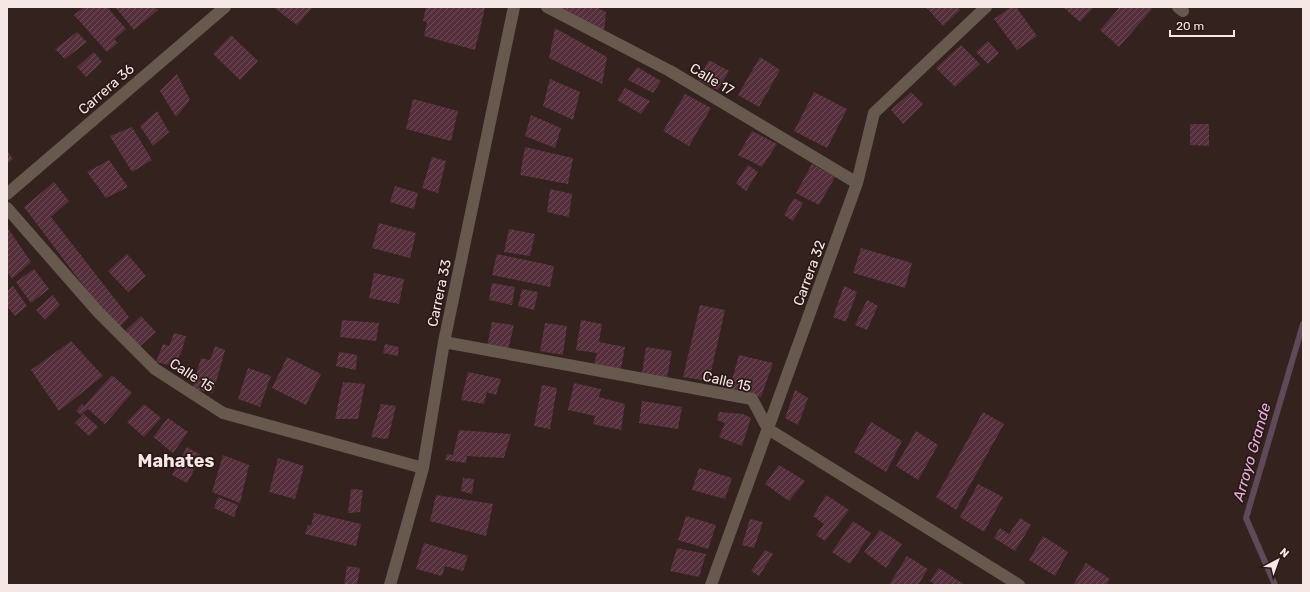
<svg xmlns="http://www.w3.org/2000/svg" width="1310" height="592" font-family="Rubik,sans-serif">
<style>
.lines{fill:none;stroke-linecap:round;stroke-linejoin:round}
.stream{stroke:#604a5a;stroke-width:6}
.building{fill:url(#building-hatch)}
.minor{stroke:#68594f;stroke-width:12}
.labels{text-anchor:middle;stroke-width:3.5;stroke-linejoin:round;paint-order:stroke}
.street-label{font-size:14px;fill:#f4e7e5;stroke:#2a1816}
.water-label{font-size:15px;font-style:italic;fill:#e7b0de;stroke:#2a1816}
.district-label{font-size:18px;font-weight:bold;fill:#f4e7e5;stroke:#2a1816}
</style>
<defs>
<pattern id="building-hatch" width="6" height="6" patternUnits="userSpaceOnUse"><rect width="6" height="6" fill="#552f3c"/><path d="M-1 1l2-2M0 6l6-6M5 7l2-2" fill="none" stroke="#6e4d58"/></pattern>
</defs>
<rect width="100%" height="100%" fill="#34221f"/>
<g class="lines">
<!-- stream -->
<path class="stream" d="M 1275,585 L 1246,518 L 1303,324"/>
</g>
<!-- building -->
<path class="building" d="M 84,7 L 107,7 L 126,29 L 114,39 L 118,43 L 107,52 L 74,15 Z
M 115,7 L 155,7 L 158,10 L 134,30 Z
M 273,7 L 313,7 L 297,25 Z
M 426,7 L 485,8 L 475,50 L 424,36 L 427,22 L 423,21 Z
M 559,7 L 596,7 L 606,12 L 604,31 Z
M 926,7 L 957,7 L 960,10 L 943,26 Z
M 1011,7 L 1016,7 L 1037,36 L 1017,50 L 994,19 Z
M 1063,7 L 1094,7 L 1080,22 Z
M 1120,7 L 1150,7 L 1152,9 L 1119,47 L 1100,30 Z
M 555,28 L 607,57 L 602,84 L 549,58 Z
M 77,32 L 87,42 L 65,59 L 55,49 Z
M 231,35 L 258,61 L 240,80 L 213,54 Z
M 988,41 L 999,53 L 988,64 L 976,52 Z
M 961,45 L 980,64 L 955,87 L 936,68 Z
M 94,52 L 102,62 L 86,77 L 77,67 Z
M 760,57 L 780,70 L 759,107 L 738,95 Z
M 709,60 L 729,71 L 718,90 L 698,80 Z
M 637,67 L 661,81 L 653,93 L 628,80 Z
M 177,74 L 190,100 L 176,117 L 160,91 Z
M 550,79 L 580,92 L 573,120 L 543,106 Z
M 625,88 L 650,101 L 641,114 L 617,100 Z
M 814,92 L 847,109 L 827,148 L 794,131 Z
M 911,92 L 923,104 L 903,124 L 891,110 Z
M 685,94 L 711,108 L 689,146 L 663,131 Z
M 413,99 L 458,111 L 451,141 L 406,129 Z
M 157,111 L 169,132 L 153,146 L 140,126 Z
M 531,115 L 561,128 L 555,148 L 525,136 Z
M 1190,124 L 1209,124 L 1209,146 L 1190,145 Z
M 132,127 L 152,160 L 132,172 L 110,136 Z
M 752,131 L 777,144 L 762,167 L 738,155 Z
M 525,147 L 573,158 L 568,184 L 520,175 Z
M 7,151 L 13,159 L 7,164 Z
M 432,157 L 446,161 L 438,193 L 422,188 Z
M 109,160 L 128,187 L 106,198 L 87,172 Z
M 812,164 L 835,177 L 819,205 L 796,193 Z
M 748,165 L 758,172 L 746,191 L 736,183 Z
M 54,182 L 69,201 L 51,217 L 129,317 L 117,330 L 24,207 Z
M 395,186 L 418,193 L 414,209 L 390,202 Z
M 550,189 L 572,194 L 569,217 L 547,212 Z
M 794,198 L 803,203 L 793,221 L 784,215 Z
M 379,223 L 416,233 L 410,258 L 372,248 Z
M 7,227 L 31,262 L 12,279 L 7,271 Z
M 509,229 L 535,234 L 530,256 L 504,252 Z
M 861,248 L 912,263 L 905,288 L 853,273 Z
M 127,254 L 146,276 L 128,292 L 108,271 Z
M 497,254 L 554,266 L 550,287 L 492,275 Z
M 34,269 L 49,289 L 31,303 L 16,282 Z
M 374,273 L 404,279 L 399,304 L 369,298 Z
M 492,283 L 515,287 L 512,305 L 489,300 Z
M 13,286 L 27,306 L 15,316 L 7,306 L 7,291 Z
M 844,286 L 857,292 L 846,322 L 833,317 Z
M 522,289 L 538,292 L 534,310 L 518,306 Z
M 53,295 L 60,305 L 45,320 L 36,310 Z
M 867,300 L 878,306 L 867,330 L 855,325 Z
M 700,305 L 725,310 L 709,381 L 683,377 Z
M 141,316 L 156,332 L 138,348 L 122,334 Z
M 342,320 L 379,323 L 376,341 L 340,337 Z
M 581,320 L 602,324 L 599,342 L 625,347 L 621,369 L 594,364 L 597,353 L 576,350 Z
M 492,322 L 514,325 L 508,350 L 487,346 Z
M 545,323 L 567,326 L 563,355 L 540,351 Z
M 174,333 L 186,336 L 182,350 L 174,366 L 156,362 L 163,344 L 169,346 Z
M 71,341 L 103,376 L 59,411 L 31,370 Z
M 385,344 L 399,347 L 398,356 L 383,353 Z
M 215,346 L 225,350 L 213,393 L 192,389 L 201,358 L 210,360 Z
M 646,347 L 672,351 L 667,378 L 642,373 Z
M 339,352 L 357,355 L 356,370 L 336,366 Z
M 739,355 L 773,363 L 761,397 L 729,390 Z
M 287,357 L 321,374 L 306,405 L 272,388 Z
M 248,368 L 271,376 L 260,407 L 238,399 Z
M 468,372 L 501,379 L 496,395 L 487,392 L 484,404 L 461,400 Z
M 112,375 L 132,393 L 105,424 L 88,409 L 81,415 L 76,411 L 82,404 L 84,406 Z
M 343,382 L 365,384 L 358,419 L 335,419 Z
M 574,383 L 601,389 L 599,397 L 625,404 L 621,430 L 593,424 L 595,416 L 568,410 Z
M 542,385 L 557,388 L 550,429 L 534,426 Z
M 795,390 L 808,398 L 798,425 L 785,418 Z
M 642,401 L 682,407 L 678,429 L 639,423 Z
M 144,404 L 161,418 L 144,437 L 127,422 Z
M 381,404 L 396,406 L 388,439 L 371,437 Z
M 719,412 L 743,414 L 751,418 L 742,446 L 719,437 L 725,423 L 717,420 Z
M 983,412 L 1004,424 L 956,510 L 936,497 Z
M 84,414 L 98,427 L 89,436 L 75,423 Z
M 168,418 L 188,432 L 173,453 L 153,437 Z
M 871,422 L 902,441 L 886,472 L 854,452 Z
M 459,430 L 511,434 L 504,458 L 467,456 L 466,463 L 445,460 L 447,454 L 453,455 Z
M 916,431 L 938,445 L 918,480 L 896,466 Z
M 187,447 L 202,456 L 187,483 L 172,475 Z
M 223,455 L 249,465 L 240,503 L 212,492 Z
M 278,458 L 304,466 L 295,499 L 269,492 Z
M 779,465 L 805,481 L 789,501 L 765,484 Z
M 699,468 L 732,478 L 725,499 L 692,490 Z
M 463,478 L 474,479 L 472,494 L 461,491 Z
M 978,484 L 1003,497 L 984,532 L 960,517 Z
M 351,489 L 363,490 L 360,512 L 348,513 Z
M 436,495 L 493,504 L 486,536 L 430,521 Z
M 826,495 L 849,510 L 825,541 L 816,535 L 824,524 L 813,516 Z
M 218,497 L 238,505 L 234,517 L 214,508 Z
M 314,513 L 361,524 L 356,546 L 305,534 L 308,525 L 311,526 Z
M 686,516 L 716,525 L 708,549 L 678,540 Z
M 1020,518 L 1031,525 L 1015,551 L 994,538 L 1000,528 L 1009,534 Z
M 750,519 L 763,522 L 754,548 L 742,545 Z
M 853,521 L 871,533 L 850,564 L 832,552 Z
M 880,530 L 902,544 L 886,568 L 864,552 Z
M 1043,536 L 1068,552 L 1055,576 L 1029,560 Z
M 424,543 L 468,556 L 463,571 L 445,566 L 442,576 L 416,569 Z
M 677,548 L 706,554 L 699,577 L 670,571 Z
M 765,550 L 773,554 L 759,576 L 751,571 Z
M 907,556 L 928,569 L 918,585 L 889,585 Z
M 1086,563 L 1110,579 L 1106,585 L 1073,585 Z
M 347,566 L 360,568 L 357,585 L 344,585 Z
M 939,568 L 959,581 L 965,585 L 936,585 L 930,581 Z"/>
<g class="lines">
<!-- minor -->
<path class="minor" d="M 547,7 L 670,71 L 857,183
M 1178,7 L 1183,11
M 7,194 L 225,7
M 7,208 L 99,313 L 155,369 L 223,413 L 423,468
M 444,342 L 752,399 L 768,429 L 1019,585
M 390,585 L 423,468 L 444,342 L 514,7
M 711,585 L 857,183 L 874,113 L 986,7"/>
</g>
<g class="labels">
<!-- street labels -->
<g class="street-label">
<text transform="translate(712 79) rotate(31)" y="5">Calle 17</text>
<text transform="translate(106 89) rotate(-41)" y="5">Carrera 36</text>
<text transform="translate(809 273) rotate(-70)" y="5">Carrera 32</text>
<text transform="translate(439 293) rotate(-78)" y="5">Carrera 33</text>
<text transform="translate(192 375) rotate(33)" y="5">Calle 15</text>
<text transform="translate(727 381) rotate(13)" y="5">Calle 15</text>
</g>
<!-- water labels -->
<g class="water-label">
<text transform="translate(1252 452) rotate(-74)" y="5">Arroyo Grande</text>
</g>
<!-- district labels -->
<g class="district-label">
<text x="176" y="467">Mahates</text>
</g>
</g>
<!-- border -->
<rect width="1310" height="592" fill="none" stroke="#f4e7e5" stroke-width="16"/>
<!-- north arrow -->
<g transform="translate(1278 560) rotate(41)" stroke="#2a1816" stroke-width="3" paint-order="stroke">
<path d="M0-3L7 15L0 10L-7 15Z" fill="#f4e7e5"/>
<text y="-6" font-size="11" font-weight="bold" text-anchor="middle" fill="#f4e7e5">N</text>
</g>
<!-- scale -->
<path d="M1170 30v6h64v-6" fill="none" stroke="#f4e7e5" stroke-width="2"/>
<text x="1176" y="30" font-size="12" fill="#f4e7e5" stroke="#2a1816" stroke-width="3" paint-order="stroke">20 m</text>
</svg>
